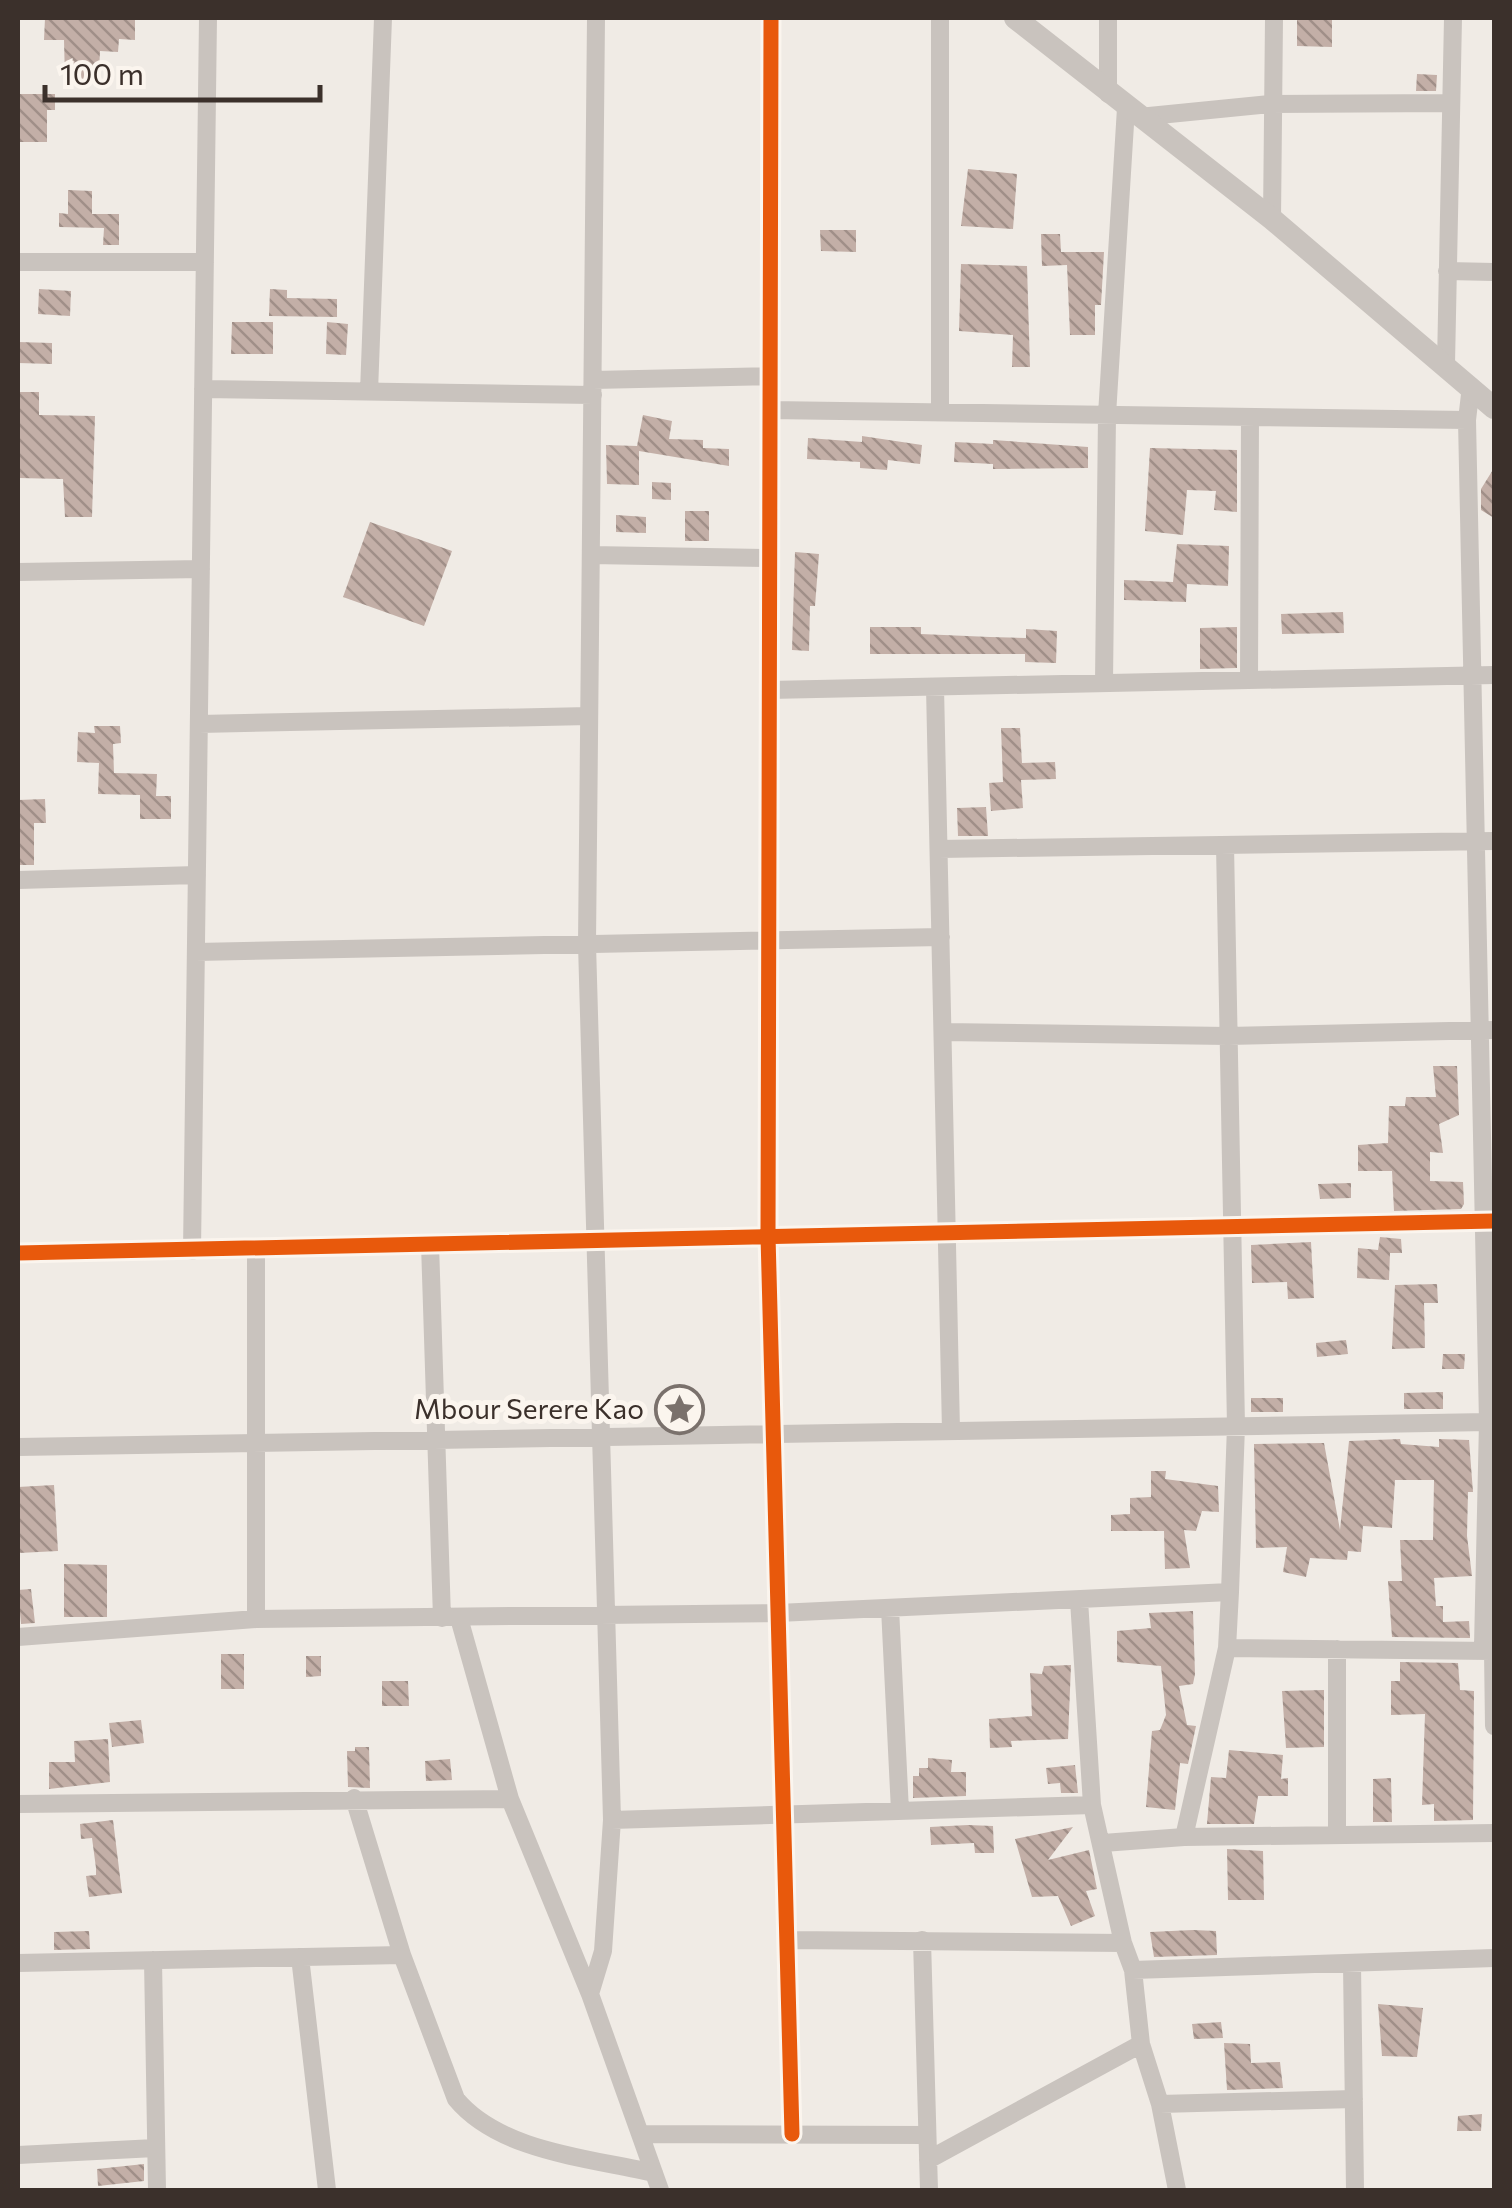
<svg xmlns="http://www.w3.org/2000/svg" width="1512" height="2208" font-family="Commissioner,sans-serif">
<style>
.building{fill:url(#building-back-hatch)}
.lines{fill:none;stroke-linecap:round;stroke-linejoin:round}
.minor{stroke:#c9c3be;stroke-width:18}
.tertiary{stroke:#c9c3be;stroke-width:22}
.cycleway-casing{stroke:#fbf5ee;stroke-width:21}
.cycleway{stroke:#e8590c;stroke-width:15}
.labels{text-anchor:middle;stroke-width:10;stroke-linejoin:round;paint-order:stroke}
.poi-label{font-size:28px;fill:#3b302b;stroke:#fbf5ee;text-anchor:end}
</style>
<defs>
<pattern id="building-back-hatch" width="6" height="6" patternUnits="userSpaceOnUse" patternTransform="scale(2.5)"><rect width="6" height="6" fill="#c3afa7"/><path d="M-1 5l2 2M0 0l6 6M5-1l2 2" fill="none" stroke="#a08f88"/></pattern>
</defs>
<rect width="100%" height="100%" fill="#f0ebe5"/>
<!-- building -->
<path class="building" d="M 45,18 L 135,18 L 135,40 L 119,39 L 118,52 L 100,51 L 99,71 L 92,71 L 92,79 L 65,80 L 64,40 L 44,40 Z
M 1297,18 L 1332,18 L 1332,47 L 1297,46 Z
M 1417,74 L 1437,75 L 1436,91 L 1416,91 Z
M 18,94 L 55,94 L 55,110 L 47,110 L 47,142 L 18,142 Z
M 968,169 L 1017,174 L 1013,229 L 961,226 Z
M 68,190 L 92,191 L 92,214 L 119,214 L 119,245 L 103,245 L 104,228 L 59,227 L 59,213 L 68,214 Z
M 820,230 L 856,230 L 856,252 L 821,251 Z
M 1041,234 L 1060,234 L 1061,252 L 1104,252 L 1101,305 L 1095,305 L 1095,335 L 1070,335 L 1067,265 L 1042,266 Z
M 961,264 L 1027,266 L 1030,367 L 1012,367 L 1013,335 L 959,331 Z
M 39,289 L 71,291 L 70,316 L 38,314 Z
M 270,289 L 287,290 L 287,298 L 337,299 L 337,317 L 269,316 Z
M 232,322 L 273,322 L 273,354 L 231,354 Z
M 327,322 L 348,324 L 346,355 L 326,354 Z
M 18,342 L 52,343 L 52,364 L 18,363 Z
M 18,392 L 39,392 L 39,415 L 95,416 L 92,517 L 65,517 L 63,479 L 18,478 Z
M 643,415 L 672,421 L 669,439 L 703,440 L 703,448 L 729,449 L 729,466 L 639,451 L 639,485 L 607,484 L 606,445 L 637,446 Z
M 862,436 L 922,445 L 920,464 L 888,460 L 887,470 L 860,468 L 860,462 L 807,459 L 808,438 L 862,442 Z
M 993,440 L 1088,447 L 1088,468 L 993,469 L 993,464 L 954,462 L 955,442 L 993,444 Z
M 1150,448 L 1237,450 L 1237,512 L 1214,510 L 1216,491 L 1187,490 L 1183,535 L 1145,531 Z
M 1494,468 L 1494,518 L 1481,510 L 1481,489 Z
M 652,482 L 671,483 L 671,500 L 652,499 Z
M 685,511 L 709,511 L 709,541 L 685,541 Z
M 616,515 L 646,517 L 646,533 L 616,532 Z
M 370,522 L 452,551 L 424,626 L 343,597 Z
M 1177,544 L 1229,546 L 1228,586 L 1187,584 L 1186,602 L 1124,600 L 1124,580 L 1173,582 Z
M 795,552 L 819,554 L 815,606 L 810,606 L 809,651 L 792,650 Z
M 1343,612 L 1344,633 L 1282,634 L 1281,614 Z
M 870,627 L 921,627 L 921,634 L 990,637 L 1026,638 L 1026,629 L 1057,631 L 1056,663 L 1025,662 L 1025,654 L 870,654 Z
M 1237,627 L 1237,668 L 1200,669 L 1200,628 Z
M 94,726 L 120,726 L 121,743 L 113,744 L 114,773 L 157,774 L 156,796 L 171,796 L 171,819 L 140,819 L 140,795 L 98,794 L 99,763 L 77,762 L 78,732 L 95,733 Z
M 1001,728 L 1020,728 L 1022,763 L 1055,762 L 1056,779 L 1021,780 L 1023,808 L 991,811 L 989,783 L 1003,782 Z
M 45,799 L 46,823 L 34,823 L 34,865 L 18,865 L 18,800 Z
M 986,807 L 988,836 L 958,836 L 957,808 Z
M 1433,1066 L 1457,1066 L 1459,1115 L 1439,1124 L 1443,1153 L 1430,1152 L 1430,1181 L 1463,1182 L 1464,1204 L 1461,1209 L 1394,1211 L 1392,1171 L 1358,1171 L 1358,1145 L 1388,1143 L 1389,1106 L 1405,1106 L 1406,1097 L 1436,1097 Z
M 1351,1183 L 1351,1198 L 1320,1199 L 1318,1184 Z
M 1380,1237 L 1401,1239 L 1402,1253 L 1390,1253 L 1389,1280 L 1357,1278 L 1358,1248 L 1378,1250 Z
M 1311,1242 L 1314,1298 L 1288,1299 L 1287,1282 L 1252,1283 L 1251,1245 Z
M 1437,1284 L 1438,1303 L 1424,1303 L 1425,1348 L 1392,1349 L 1395,1285 Z
M 1346,1340 L 1348,1354 L 1317,1357 L 1316,1343 Z
M 1443,1354 L 1465,1354 L 1464,1369 L 1442,1369 Z
M 1443,1392 L 1443,1409 L 1404,1409 L 1404,1393 Z
M 1251,1398 L 1283,1398 L 1283,1412 L 1251,1412 Z
M 1400,1439 L 1401,1444 L 1439,1447 L 1439,1439 L 1469,1440 L 1473,1492 L 1468,1492 L 1467,1536 L 1472,1576 L 1434,1578 L 1436,1606 L 1443,1606 L 1443,1622 L 1469,1621 L 1470,1638 L 1392,1637 L 1388,1581 L 1402,1581 L 1400,1540 L 1433,1540 L 1434,1480 L 1395,1480 L 1392,1528 L 1363,1526 L 1361,1552 L 1348,1551 L 1347,1560 L 1310,1558 L 1306,1577 L 1283,1572 L 1287,1547 L 1256,1548 L 1254,1444 L 1324,1443 L 1340,1530 L 1349,1441 Z
M 1151,1471 L 1166,1471 L 1165,1479 L 1218,1486 L 1219,1512 L 1202,1511 L 1196,1531 L 1184,1530 L 1190,1568 L 1165,1569 L 1164,1531 L 1111,1531 L 1111,1515 L 1130,1514 L 1130,1498 L 1151,1497 Z
M 54,1485 L 58,1551 L 19,1553 L 18,1487 Z
M 64,1564 L 107,1565 L 107,1617 L 64,1617 Z
M 31,1589 L 35,1623 L 21,1624 L 18,1590 Z
M 1193,1611 L 1195,1674 L 1193,1684 L 1179,1686 L 1187,1725 L 1196,1726 L 1188,1764 L 1180,1763 L 1175,1810 L 1146,1807 L 1152,1731 L 1160,1730 L 1166,1715 L 1161,1666 L 1117,1662 L 1117,1631 L 1151,1628 L 1149,1613 Z
M 221,1654 L 244,1654 L 244,1689 L 221,1689 Z
M 306,1656 L 321,1656 L 321,1676 L 306,1677 Z
M 1400,1662 L 1458,1663 L 1460,1690 L 1474,1691 L 1473,1820 L 1434,1821 L 1434,1804 L 1422,1805 L 1425,1714 L 1391,1715 L 1391,1681 L 1400,1681 Z
M 1071,1665 L 1068,1739 L 1011,1741 L 1012,1747 L 990,1748 L 989,1719 L 1032,1716 L 1030,1673 L 1042,1674 L 1044,1666 Z
M 382,1681 L 408,1681 L 409,1706 L 382,1706 Z
M 1324,1690 L 1324,1747 L 1286,1748 L 1282,1691 Z
M 141,1720 L 144,1743 L 112,1747 L 109,1723 Z
M 108,1739 L 110,1782 L 49,1789 L 49,1762 L 75,1762 L 74,1741 Z
M 355,1747 L 369,1747 L 370,1788 L 348,1787 L 347,1751 L 355,1751 Z
M 1229,1750 L 1283,1755 L 1281,1779 L 1288,1778 L 1288,1796 L 1258,1796 L 1254,1824 L 1207,1824 L 1211,1777 L 1226,1778 Z
M 928,1758 L 952,1760 L 951,1772 L 966,1772 L 966,1796 L 913,1798 L 913,1776 L 919,1776 L 919,1768 L 928,1768 Z
M 450,1759 L 452,1780 L 426,1781 L 425,1761 Z
M 1075,1765 L 1078,1793 L 1061,1793 L 1060,1783 L 1048,1784 L 1046,1768 Z
M 1391,1778 L 1392,1822 L 1373,1822 L 1373,1779 Z
M 113,1820 L 122,1893 L 89,1897 L 86,1876 L 96,1875 L 96,1868 L 92,1838 L 81,1839 L 80,1824 Z
M 968,1825 L 993,1826 L 994,1853 L 975,1853 L 974,1843 L 931,1845 L 930,1827 Z
M 1073,1827 L 1048,1860 L 1089,1850 L 1097,1889 L 1086,1891 L 1095,1916 L 1071,1926 L 1058,1896 L 1032,1897 L 1015,1839 Z
M 1227,1849 L 1263,1851 L 1264,1900 L 1228,1900 Z
M 1193,1930 L 1216,1931 L 1217,1955 L 1154,1957 L 1150,1932 Z
M 89,1931 L 90,1949 L 54,1950 L 54,1932 Z
M 1378,2004 L 1423,2008 L 1417,2057 L 1382,2056 Z
M 1221,2022 L 1223,2038 L 1194,2039 L 1192,2024 Z
M 1224,2043 L 1250,2044 L 1251,2063 L 1280,2062 L 1283,2088 L 1227,2090 Z
M 1482,2114 L 1481,2131 L 1457,2131 L 1458,2116 Z
M 144,2164 L 144,2181 L 98,2186 L 97,2169 Z"/>
<g class="lines">
<!-- minor -->
<path class="minor" d="M 771,18 L 768,1236 L 792,2134
M 940,18 L 940,412
M 1108,94 L 1108,18
M 1139,117 L 1270,104 L 1451,103
M 1272,219 L 1274,18
M 18,262 L 205,262
M 1447,271 L 1494,272
M 1446,364 L 1453,18
M 593,380 L 770,376
M 1471,386 L 1467,420 L 1488,1422 L 1483,1646 L 1493,1651 L 1494,1726
M 203,389 L 593,395
M 369,392 L 383,18
M 770,410 L 1467,420
M 591,555 L 769,558
M 18,572 L 201,569
M 1249,680 L 1250,417
M 1104,683 L 1107,415 L 1126,108
M 935,687 L 951,1431
M 769,690 L 1494,675
M 199,724 L 589,716
M 939,849 L 1494,841
M 18,880 L 197,875
M 196,952 L 941,937
M 943,1032 L 1228,1036 L 1494,1030
M 430,1244 L 442,1618
M 256,1250 L 256,1619
M 192,1251 L 208,18
M 18,1253 L 1494,1221
M 18,1447 L 1488,1422
M 1079,1600 L 1092,1805 L 1123,1943 L 1133,1970 L 1141,2044 L 1160,2104 L 1177,2190
M 890,1608 L 900,1811
M 459,1618 L 510,1799 L 590,1994 L 660,2190
M 18,1637 L 256,1619 L 778,1613 L 1230,1592
M 1227,1648 L 1491,1651
M 1337,1649 L 1337,1835
M 354,1798 L 402,1955 L 456,2099 C 500,2152 590,2158 654,2173
M 18,1804 L 510,1799
M 612,1820 L 1092,1805
M 1184,1837 L 1227,1648 L 1230,1592 L 1236,1426 L 1225,845
M 1103,1843 L 1184,1837 L 1494,1833
M 787,1940 L 1123,1943
M 922,1940 L 929,2190
M 300,1957 L 327,2190
M 153,1960 L 157,2190
M 18,1963 L 402,1955
M 1352,1964 L 1355,2190
M 1133,1970 L 1494,1958
M 590,1994 L 603,1951 L 612,1820 L 587,944 L 596,18
M 1160,2104 L 1354,2099
M 640,2134 L 927,2135
M 18,2155 L 155,2148
M 928,2160 L 1141,2044"/>
<!-- tertiary -->
<path class="tertiary" d="M 1015,18 L 1272,219 L 1494,408"/>
<defs>
<path id="cycleway" d="M 771,18 L 768,1236 L 792,2134
M 18,1253 L 1494,1221"/>
</defs>
<!-- cycleway casing -->
<use href="#cycleway" class="cycleway-casing"/>
<!-- cycleway -->
<use href="#cycleway" class="cycleway"/>
</g>
<!-- icons -->
<defs>
<symbol id="sight-ring" viewBox="-11 -11 22 22"><circle r="9.5" fill="#fbf5ee" stroke="#7a716c" stroke-width="1.5"/><path d="M0-6L1.8-2.2L6-1.7L2.9 1.2L3.7 5.4L0 3.3L-3.7 5.4L-2.9 1.2L-6-1.7L-1.8-2.2Z" fill="#7a716c"/></symbol>
</defs>
<g fill-rule="evenodd">
<use href="#sight-ring" x="652" y="1382" width="55" height="55"/>
</g>
<g class="labels">
<!-- poi labels -->
<g class="poi-label">
<text x="644" y="1419">Mbour Serere Kao</text>
</g>
</g>
<!-- border -->
<rect width="1512" height="2208" fill="none" stroke="#3b302b" stroke-width="40"/>
<!-- scale -->
<path d="M45 85v15h275v-15" fill="none" stroke="#3b302b" stroke-width="5"/>
<text x="60" y="85" font-size="30" fill="#3b302b" stroke="#fbf5ee" stroke-width="8" paint-order="stroke">100 m</text>
</svg>
